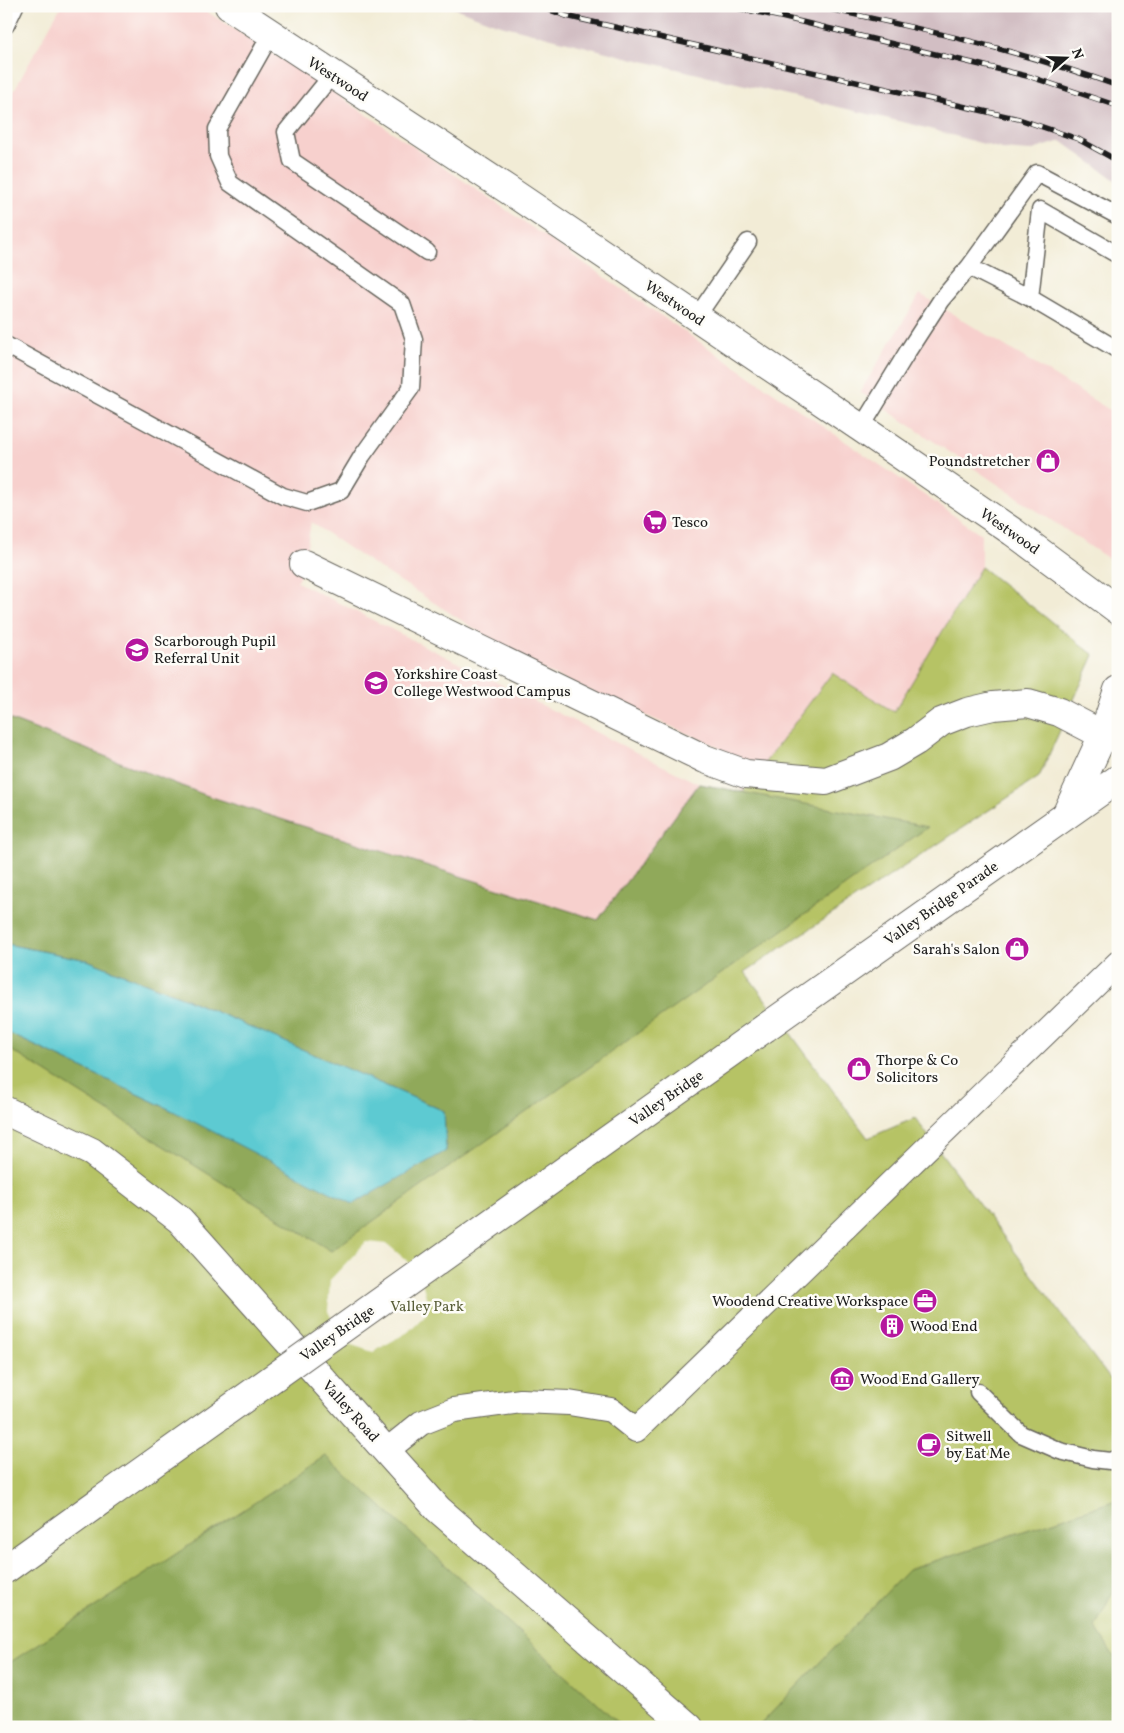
<svg xmlns="http://www.w3.org/2000/svg" width="1124" height="1733" font-family="Vollkorn,serif">
<style>
.built{fill:#f7d0cd}
.industrial{fill:#d2bec3}
.green{fill:#b6c365;stroke:#697040}
.forest{fill:#90a95a;stroke:#56623b}
.water{fill:#5dcad2;stroke:#3c7377}
.pier{fill:#f2ecd6}
.lines{fill:none;stroke-linecap:round;stroke-linejoin:round}
.service-casing{stroke:#67655d;stroke-width:19}
.pedestrian-casing{stroke:#67655d;stroke-width:26}
.minor-casing{stroke:#67655d;stroke-width:30}
.tertiary-casing{stroke:#67655d;stroke-width:30}
.trunk-casing{stroke:#67655d;stroke-width:30}
.service{stroke:#fff;stroke-width:16}
.pedestrian{stroke:#fff;stroke-width:24}
.minor{stroke:#fff;stroke-width:28}
.tertiary{stroke:#fff;stroke-width:28}
.trunk{stroke:#fff;stroke-width:28}
.rail-casing{stroke:#1c1c1c;stroke-width:5.5}
.rail{stroke:#fdfcf7;stroke-width:4;stroke-dasharray:11;stroke-linecap:butt}
.trunk-bridge-casing{stroke:#67655d;stroke-width:30;stroke-linecap:butt}
.trunk-bridge{stroke:#fff;stroke-width:28}
.labels{text-anchor:middle;stroke-width:5;stroke-linejoin:round;paint-order:stroke}
.street-label{font-size:15px;fill:#1c1c1c;stroke:#fdfcf7}
.poi-label{font-size:15px;fill:#1c1c1c;stroke:#fdfcf7;text-anchor:start}
.park-label{font-size:15px;fill:#5a5f39;stroke:#fdfcf7}
</style>
<rect width="100%" height="100%" fill="#fdfcf7"/>
<filter id="ink" filterUnits="userSpaceOnUse"><feTurbulence type="fractalNoise" baseFrequency=".02" numOctaves="2"/><feDisplacementMap in="SourceGraphic" scale="10" xChannelSelector="R" yChannelSelector="G"/><feConvolveMatrix kernelMatrix="1 2 1 2 8 2 1 2 1" color-interpolation-filters="sRGB"/></filter>
<filter id="wash" filterUnits="userSpaceOnUse"><feTurbulence type="fractalNoise" baseFrequency=".0096" numOctaves="4" result="noise"/><feDisplacementMap in="SourceGraphic" scale="20" xChannelSelector="R" yChannelSelector="G"/><feGaussianBlur stdDeviation="1.12" result="paint"/><feColorMatrix in="noise" values="0 0 0 0 0 0 0 0 0 0 0 0 0 0 0 0 0 1.4 0 .05"/><feComposite in="paint" operator="in"/></filter>
<g filter="url(#wash)">
<rect width="100%" height="100%" fill="#f2ecd6"/>
<!-- built -->
<path class="built" d="M 61,6 L 198,6 L 332,91 L 981,534 L 981,567 L 894,712 L 832,673 L 743,793 L 718,747 L 533,666 L 353,551 L 311,522 L 304,564 L 297,582 L 699,784 L 599,920 L 205,795 L 6,718 L 6,105 Z
M 920,294 L 1118,415 L 1118,565 L 860,392 Z"/>
<!-- industrial -->
<path class="industrial" d="M 449,6 L 1118,6 L 1118,182 L 1061,141 L 1030,151 L 1002,149 L 915,125 L 630,58 L 497,24 Z"/>
<!-- green -->
<path class="green" d="M 981,567 L 1094,655 L 1039,777 L 745,972 L 868,1138 L 915,1118 L 1113,1383 L 1118,1397 L 1118,1727 L 6,1727 L 6,718 L 205,795 L 598,920 L 699,784 L 743,792 L 832,673 L 894,712 Z"/>
<!-- forest -->
<path class="forest" d="M 6,718 L 205,795 L 598,920 L 699,784 L 928,827 L 331,1251 L 6,1047 L 6,1032 L 171,1110 L 446,1151 L 444,1111 L 184,998 L 87,960 L 6,944 Z
M 326,1456 L 623,1727 L 6,1727 L 6,1665 Z
M 1116,1500 L 1118,1502 L 1118,1582 L 1095,1627 L 1118,1663 L 1118,1727 L 758,1727 L 908,1570 Z"/>
<!-- water -->
<path class="water" d="M 6,944 L 87,960 L 184,998 L 444,1111 L 446,1151 L 353,1204 L 171,1110 L 6,1032 Z"/>
<!-- pier -->
<path class="pier" d="M 366,1242 L 387,1244 L 419,1271 L 426,1297 L 427,1313 L 408,1332 L 373,1352 L 343,1342 L 328,1311 L 330,1280 Z"/>
</g>
<g filter="url(#ink)">
<g class="lines">
<defs>
<path id="service" d="M 6,25 L 15,6
M 332,75 L 286,132 L 292,161 L 427,252
M 969,267 L 1030,298 L 1118,350
M 1030,298 L 1040,210 L 1118,255
M 696,318 L 748,242
M 6,345 L 283,496 L 307,503 L 341,491 L 362,456 L 411,388 L 414,339 L 402,304 L 230,183 L 218,156 L 217,129 L 271,34
M 861,428 L 908,351 L 941,300 L 969,267 L 1037,173 L 1118,216
M 978,1392 L 1021,1434 L 1060,1451 L 1093,1459 L 1110,1461 L 1118,1458"/>
<path id="pedestrian" d="M 386,1451 L 421,1423 L 454,1410 L 521,1401 L 569,1403 L 611,1410 L 636,1430 L 1118,963"/>
<path id="minor" d="M 229,6 L 510,191 L 861,428 L 1013,532 L 1118,610
M 304,564 L 705,759 L 746,774 L 826,781 L 889,757 L 916,741 L 941,722 L 967,712 L 993,706 L 1028,703 L 1059,712 L 1103,735 L 1118,739
M 1066,815 L 1103,735 L 1118,690"/>
<path id="tertiary" d="M 6,1111 L 92,1152 L 180,1220 L 438,1509 L 689,1727"/>
<path id="trunk" d="M 765,1028 L 1118,779
M 6,1569 L 103,1499"/>
</defs>
<!-- service casing -->
<use href="#service" class="service-casing"/>
<!-- pedestrian casing -->
<use href="#pedestrian" class="pedestrian-casing"/>
<!-- minor casing -->
<use href="#minor" class="minor-casing"/>
<!-- tertiary casing -->
<use href="#tertiary" class="tertiary-casing"/>
<!-- trunk casing -->
<use href="#trunk" class="trunk-casing"/>
<!-- service -->
<use href="#service" class="service"/>
<!-- pedestrian -->
<use href="#pedestrian" class="pedestrian"/>
<!-- minor -->
<use href="#minor" class="minor"/>
<!-- tertiary -->
<use href="#tertiary" class="tertiary"/>
<!-- trunk -->
<use href="#trunk" class="trunk"/>
<defs>
<path id="rail" d="M 539,6 L 566,16 L 1019,119 L 1078,139 L 1118,161
M 727,6 L 781,17 L 1031,77 L 1118,106
M 815,6 C 917,28 1020,50 1118,86"/>
</defs>
<!-- rail casing -->
<use href="#rail" class="rail-casing"/>
<!-- rail -->
<use href="#rail" class="rail"/>
<defs>
<path id="trunk-bridge" d="M 103,1499 L 765,1028"/>
</defs>
<!-- trunk-bridge casing -->
<use href="#trunk-bridge" class="trunk-bridge-casing"/>
<!-- trunk-bridge -->
<use href="#trunk-bridge" class="trunk-bridge"/>
</g>
</g>
<!-- icons -->
<defs>
<symbol id="shop-disc" viewBox="-11 -11 22 22"><circle r="9.5" fill="#b5179e" stroke="#fdfcf7"/><path d="M-5-2.5h2.3a2.7 3.5 0 0 1 5.4 0H5L5.5 6h-11ZM-1.5-2.5h3a1.5 2.3 0 0 0-3 0Z" fill="#fff"/></symbol>
<symbol id="supermarket-disc" viewBox="-11 -11 22 22"><circle r="9.5" fill="#b5179e" stroke="#fdfcf7"/><path d="M-6-5.5h2.5l.6 2H6L4.5 2H-2.5L-4.4-4H-6ZM-1.5 3.2a1.3 1.3 0 1 0 .1 0ZM3 3.2a1.3 1.3 0 1 0 .1 0Z" fill="#fff"/></symbol>
<symbol id="school-disc" viewBox="-11 -11 22 22"><circle r="9.5" fill="#b5179e" stroke="#fdfcf7"/><path d="M0-5L7-2L0 1L-7-2ZM-4 1L0 2.5L4 1V4Q0 6-4 4Z" fill="#fff"/></symbol>
<symbol id="university-disc" viewBox="-11 -11 22 22"><circle r="9.5" fill="#b5179e" stroke="#fdfcf7"/><path d="M0-5L7-2L0 1L-7-2ZM-4 1L0 2.5L4 1V4Q0 6-4 4Z" fill="#fff"/></symbol>
<symbol id="office-disc" viewBox="-11 -11 22 22"><circle r="9.5" fill="#b5179e" stroke="#fdfcf7"/><path d="M-6-3h4V-5.5h4V-3h4V5H-6ZM-1-4.5V-3h2v-1.5ZM-6 0V1H6V0Z" fill="#fff"/></symbol>
<symbol id="building-disc" viewBox="-11 -11 22 22"><circle r="9.5" fill="#b5179e" stroke="#fdfcf7"/><path d="M-4-6H4V6H1V3H-1V6H-4ZM-2.5-4.3h1.7v1.8h-1.7ZM.8-4.3h1.7v1.8H.8ZM-2.5-1h1.7V.8h-1.7ZM.8-1h1.7V.8H.8Z" fill="#fff"/></symbol>
<symbol id="museum-disc" viewBox="-11 -11 22 22"><circle r="9.5" fill="#b5179e" stroke="#fdfcf7"/><path d="M0-6L6-3V-2H-6V-3ZM-5-1h2V3h-2ZM-1-1h2V3h-2ZM3-1h2V3H3ZM-6 4H6V6H-6Z" fill="#fff"/></symbol>
<symbol id="cafe-disc" viewBox="-11 -11 22 22"><circle r="9.5" fill="#b5179e" stroke="#fdfcf7"/><path d="M-5.5-4.5H6V0H3Q3 3.5 0 3.5H-2.5Q-5.5 3.5-5.5 0ZM3-3.2v2h1.7v-2ZM-6 4.5H4V6H-6Z" fill="#fff"/></symbol>
</defs>
<g fill-rule="evenodd">
<use href="#shop-disc" x="1034" y="447" width="28" height="28"/>
<use href="#supermarket-disc" x="641" y="508" width="28" height="28"/>
<use href="#school-disc" x="123" y="636" width="28" height="28"/>
<use href="#university-disc" x="362" y="669" width="28" height="28"/>
<use href="#shop-disc" x="1003" y="935" width="28" height="28"/>
<use href="#shop-disc" x="845" y="1055" width="28" height="28"/>
<use href="#office-disc" x="911" y="1287" width="28" height="28"/>
<use href="#building-disc" x="878" y="1312" width="28" height="28"/>
<use href="#museum-disc" x="828" y="1365" width="28" height="28"/>
<use href="#cafe-disc" x="915" y="1431" width="28" height="28"/>
</g>
<g class="labels">
<!-- street labels -->
<g class="street-label">
<text transform="translate(338 79) rotate(33)" y="5">Westwood</text>
<text transform="translate(675 303) rotate(34)" y="5">Westwood</text>
<text transform="translate(1010 531) rotate(35)" y="5">Westwood</text>
<text transform="translate(941 903) rotate(-35)" y="5">Valley Bridge Parade</text>
<text transform="translate(666 1098) rotate(-35)" y="5">Valley Bridge</text>
<text transform="translate(337 1333) rotate(-35)" y="5">Valley Bridge</text>
<text transform="translate(351 1411) rotate(48)" y="5">Valley Road</text>
</g>
<!-- poi labels -->
<g class="poi-label">
<text x="1030" y="466" text-anchor="end">Poundstretcher</text>
<text x="672" y="527">Tesco</text>
<text x="154" y="646">Scarborough Pupil<tspan x="154" dy="17">Referral Unit</tspan></text>
<text x="394" y="679">Yorkshire Coast<tspan x="394" dy="17">College Westwood Campus</tspan></text>
<text x="1000" y="954" text-anchor="end">Sarah's Salon</text>
<text x="876" y="1065">Thorpe &amp; Co<tspan x="876" dy="17">Solicitors</tspan></text>
<text x="908" y="1306" text-anchor="end">Woodend Creative Workspace</text>
<text x="910" y="1331">Wood End</text>
<text x="860" y="1384">Wood End Gallery</text>
<text x="946" y="1441">Sitwell<tspan x="946" dy="17">by Eat Me</tspan></text>
</g>
<!-- park labels -->
<g class="park-label">
<text x="427" y="1311">Valley Park</text>
</g>
</g>
<!-- margin -->
<rect width="1124" height="1733" fill="none" stroke="#fdfcf7" stroke-width="25"/>
<!-- north arrow -->
<g transform="translate(1066 58) rotate(70)" stroke="#fdfcf7" stroke-width="4" paint-order="stroke">
<path d="M0-4L9 19L0 12L-9 19Z" fill="#1c1c1c"/>
<text y="-8" font-size="14" font-weight="bold" text-anchor="middle" fill="#1c1c1c">N</text>
</g>
</svg>
